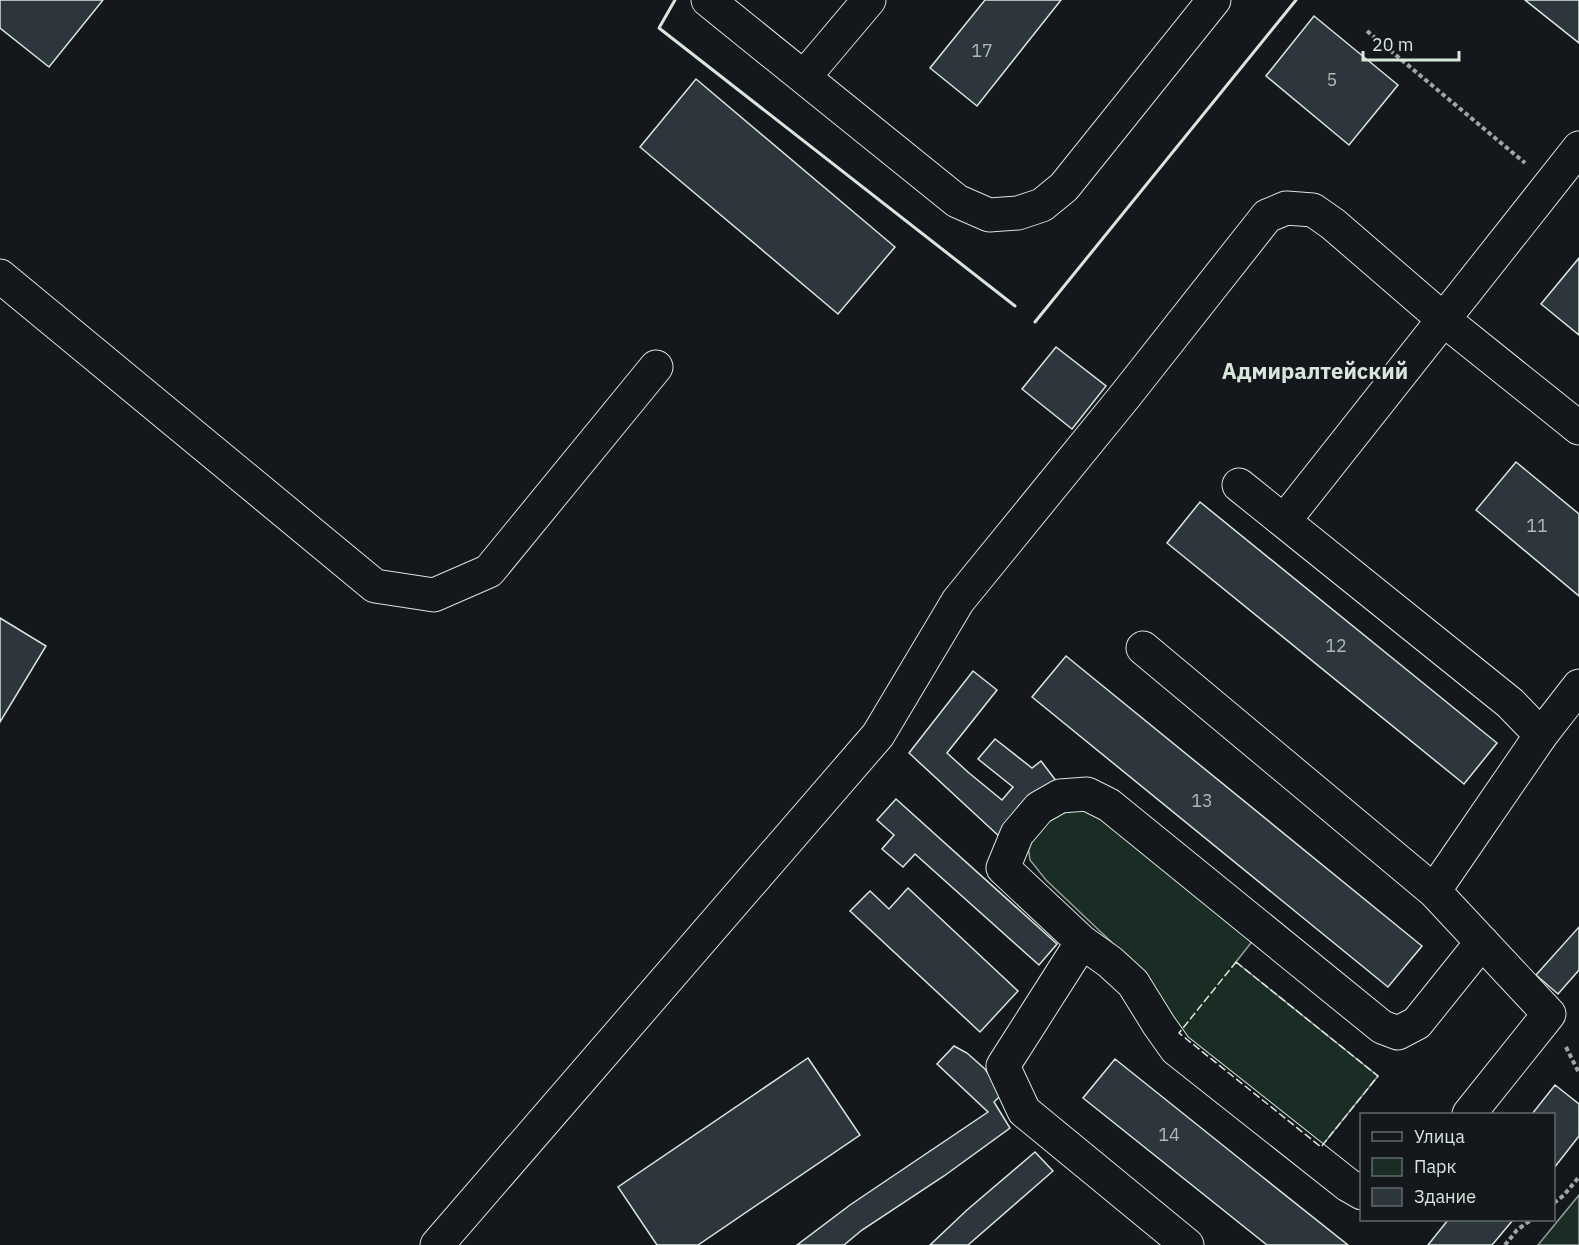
<svg xmlns="http://www.w3.org/2000/svg" width="1579" height="1245" font-family="'IBM Plex Sans',sans-serif">
<style>
.green{fill:#1a2d24;stroke:#939e99;stroke-width:1.5}
.building{fill:#2c363c;stroke:#d8e6dc;stroke-width:1.5}
.lines{fill:none;stroke-linecap:round;stroke-linejoin:round}
.minor-casing{stroke:#d8e6dc;stroke-width:35}
.path{stroke:#9da8a2;stroke-width:4;stroke-dasharray:4.5 3;stroke-linecap:butt}
.minor{stroke:#14181c;stroke-width:33}
.fence{stroke:#d8e6dc;stroke-width:1.5;stroke-dasharray:8 3;stroke-linecap:butt}
.wall{stroke:#d8e6dc;stroke-width:3}
.labels{text-anchor:middle;stroke-width:4.5;stroke-linejoin:round;paint-order:stroke}
.number-label{font-size:18px;fill:#adbab4}
.neighbourhood-label{font-size:22px;font-weight:bold;fill:#d8e6dc;stroke:#14181c}
</style>
<rect width="100%" height="100%" fill="#14181c"/>
<!-- green -->
<path class="green" d="M 1084,809 L 1100,815 L 1254,939 L 1236,962 L 1378,1076 L 1321,1147 L 1179,1033 L 1142,971 L 1046,880 L 1030,860 L 1028,846 L 1045,823 L 1062,813 Z
M 1579,1195 L 1579,1245 L 1538,1245 Z"/>
<!-- building -->
<path class="building" d="M 0,0 L 103,0 L 49,67 L 0,28 Z
M 985,0 L 1061,0 L 977,106 L 930,68 Z
M 1525,0 L 1579,0 L 1579,43 Z
M 1314,16 L 1398,85 L 1349,145 L 1266,76 Z
M 696,79 L 895,247 L 838,314 L 640,147 Z
M 1579,258 L 1579,335 L 1541,304 Z
M 1056,347 L 1106,386 L 1072,429 L 1022,389 Z
M 1516,462 L 1579,514 L 1579,596 L 1476,510 Z
M 1200,502 L 1497,743 L 1464,784 L 1167,543 Z
M 0,618 L 46,646 L 0,722 Z
M 1066,656 L 1422,946 L 1388,987 L 1032,697 Z
M 973,671 L 997,690 L 947,753 L 969,773 L 1002,800 L 1013,787 L 978,759 L 995,739 L 1032,768 L 1041,761 L 1057,782 L 1001,838 L 909,753 Z
M 896,799 L 1057,944 L 1039,965 L 915,854 L 903,867 L 882,849 L 894,835 L 877,820 Z
M 908,888 L 1018,991 L 980,1032 L 850,911 L 870,891 L 889,909 Z
M 1579,927 L 1579,970 L 1558,994 L 1536,975 Z
M 954,1046 L 967,1053 L 985,1069 L 1002,1094 L 994,1102 L 1010,1128 L 944,1176 L 862,1230 L 844,1245 L 797,1245 L 850,1205 L 988,1112 L 937,1064 Z
M 808,1058 L 860,1135 L 698,1245 L 657,1245 L 618,1187 Z
M 1115,1059 L 1255,1171 L 1348,1245 L 1267,1245 L 1083,1098 Z
M 1555,1085 L 1579,1104 L 1579,1136 L 1554,1168 L 1554,1114 L 1532,1114 Z
M 1035,1152 L 1053,1171 L 968,1245 L 930,1245 L 967,1210 Z
M 1448,1220 L 1513,1220 L 1492,1245 L 1428,1245 Z"/>
<g class="lines">
<defs>
<path id="minor" d="M 708,0 L 957,201 L 989,215 L 1018,213 L 1042,205 L 1064,187 L 1214,0
M 804,77 L 869,0
M 0,276 L 375,586 L 434,595 L 489,571 L 656,367
M 1239,485 L 1510,703 L 1541,735
M 1284,521 L 1579,148
M 1143,648 L 1434,891 L 1549,1014 L 1469,1114
M 1434,891 L 1541,735 L 1579,686
M 1082,942 L 1003,1066 L 1024,1111 L 1187,1245
M 1362,1193 L 1348,1185 L 1176,1049 L 1159,1025 L 1133,983 L 1110,962 L 1082,942 L 1003,868 L 1017,834 L 1039,808 L 1060,796 L 1087,794 L 1109,805 L 1382,1027 L 1398,1033 L 1417,1023 L 1482,942
M 437,1245 L 878,735 L 958,601 L 1125,396 L 1267,216 L 1286,208 L 1313,210 L 1333,224 L 1443,319 L 1579,428"/>
</defs>
<!-- minor casing -->
<use href="#minor" class="minor-casing"/>
<!-- path -->
<path class="path" d="M 1367,31 L 1525,163
M 1566,1047 L 1579,1073
M 1554,1203 L 1564,1195 L 1579,1177
M 1505,1245 L 1517,1230 L 1531,1220"/>
<!-- minor -->
<use href="#minor" class="minor"/>
<!-- fence -->
<path class="fence" d="M 1236,962 L 1378,1076 L 1321,1147 L 1179,1033 Z"/>
<!-- wall -->
<path class="wall" d="M 675,0 L 659,28 L 1015,306
M 1035,322 L 1296,0"/>
</g>
<g class="labels">
<!-- number labels -->
<g class="number-label">
<text x="982" y="57">17</text>
<text x="1332" y="86">5</text>
<text x="1537" y="532">11</text>
<text x="1336" y="652">12</text>
<text x="1202" y="807">13</text>
<text x="1169" y="1141">14</text>
</g>
<!-- neighbourhood labels -->
<g class="neighbourhood-label">
<text x="1315" y="379">Адмиралтейский</text>
</g>
</g>
<!-- legend -->
<rect x="1360" y="1113" width="195" height="108" fill="#14181c" stroke="#626a69" stroke-width="1.5"/>
<rect x="1372" y="1132" width="30" height="9" fill="#14181c" stroke="#626a69" stroke-width="1.5"/>
<text x="1414" y="1143" font-size="18" fill="#d8e6dc">Улица</text>
<rect x="1372" y="1158" width="30" height="18" fill="#1a2d24" stroke="#626a69" stroke-width="1.5"/>
<text x="1414" y="1173" font-size="18" fill="#d8e6dc">Парк</text>
<rect x="1372" y="1188" width="30" height="18" fill="#2c363c" stroke="#626a69" stroke-width="1.5"/>
<text x="1414" y="1203" font-size="18" fill="#d8e6dc">Здание</text>
<!-- scale -->
<path d="M1363 51v9h96v-9" fill="none" stroke="#d8e6dc" stroke-width="3"/>
<text x="1372" y="51" font-size="18" fill="#d8e6dc" stroke="#14181c" stroke-width="4.5" paint-order="stroke">20 m</text>
</svg>
